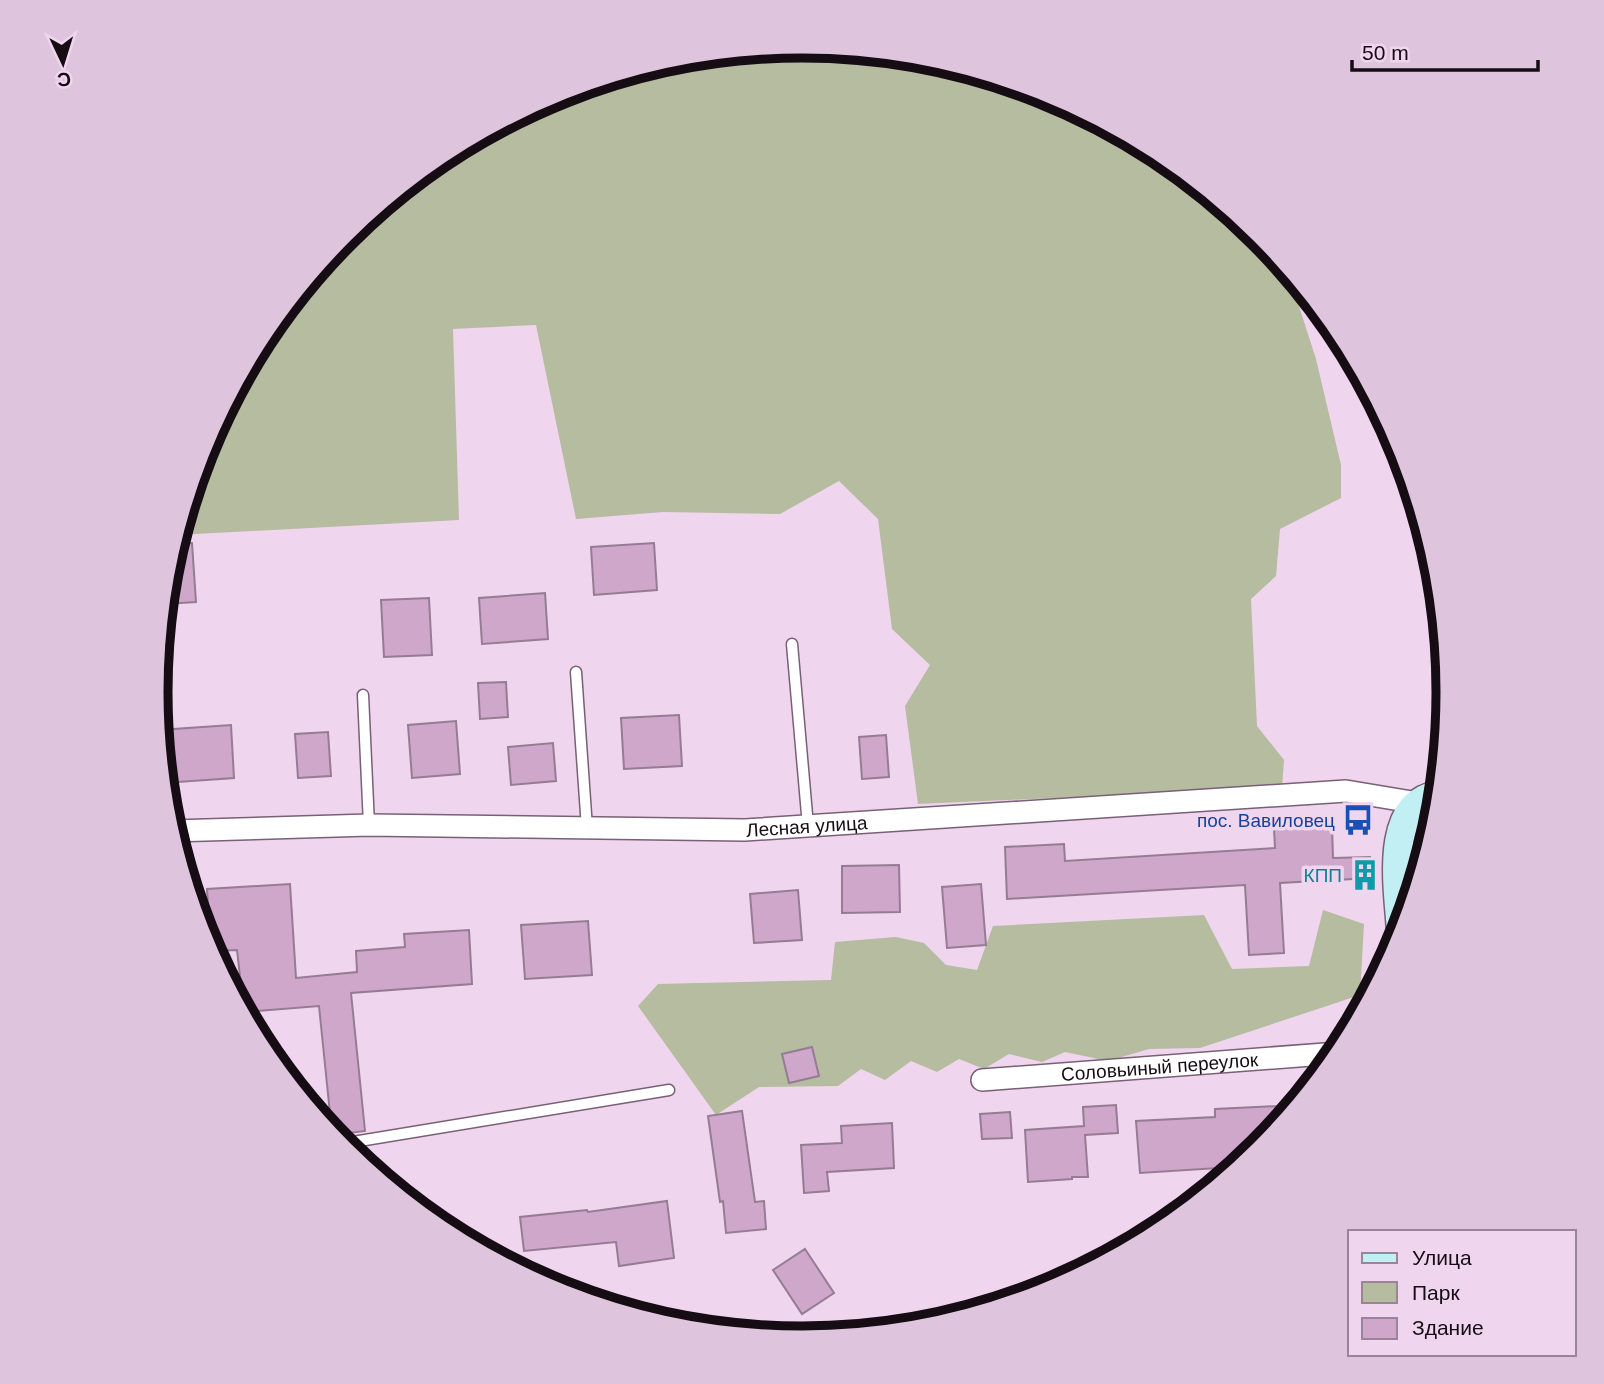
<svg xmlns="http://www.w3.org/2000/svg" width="1604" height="1384" font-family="Helvetica,sans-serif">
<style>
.green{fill:#b6bc9f}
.building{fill:#cea7cb;stroke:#957c93;stroke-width:2}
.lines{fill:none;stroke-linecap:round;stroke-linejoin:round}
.lane-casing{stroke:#786076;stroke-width:13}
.street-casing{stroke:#786076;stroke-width:24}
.secondary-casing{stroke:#786076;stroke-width:31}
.lane{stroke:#fff;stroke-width:10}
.street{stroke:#fff;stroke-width:21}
.secondary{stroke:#c1eff3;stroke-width:28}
.labels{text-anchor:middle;stroke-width:7;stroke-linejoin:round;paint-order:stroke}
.transit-label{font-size:19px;fill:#164399;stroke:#f0d5ee;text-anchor:end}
.street-label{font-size:19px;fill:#150c14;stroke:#f0d5ee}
.culture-label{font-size:19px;fill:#0d838f;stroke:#f0d5ee;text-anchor:end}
.rim{fill:none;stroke:#150c14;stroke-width:9}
</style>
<rect width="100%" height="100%" fill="#f0d5ee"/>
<!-- green -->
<path class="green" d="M 802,46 L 929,58 L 1050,95 L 1162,155 L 1259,235 L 1287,269 L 1316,359 L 1341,465 L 1341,498 L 1280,529 L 1276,576 L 1251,599 L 1257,726 L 1284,760 L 1282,788 L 918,804 L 905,706 L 930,665 L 892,629 L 878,519 L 839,481 L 780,514 L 663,512 L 576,519 L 536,325 L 453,329 L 459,520 L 177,535 L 205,444 L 265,332 L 345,235 L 443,154 L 555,95 L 676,58 Z
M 1323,910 L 1364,924 L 1360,995 L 1200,1048 L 1149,1049 L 1108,1061 L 1065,1052 L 1042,1062 L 1009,1054 L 984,1069 L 959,1059 L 937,1072 L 911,1061 L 885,1080 L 861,1069 L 838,1086 L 759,1087 L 716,1115 L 638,1006 L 658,984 L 831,980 L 835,942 L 896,937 L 924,943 L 946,965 L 977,970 L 993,926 L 1204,915 L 1232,969 L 1309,966 Z"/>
<!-- building -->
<path class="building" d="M 192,543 L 196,602 L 164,604 L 168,565 L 174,544 Z
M 654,543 L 657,590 L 594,595 L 591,547 Z
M 545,593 L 548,639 L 482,644 L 479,598 Z
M 429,598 L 432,655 L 384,657 L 381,600 Z
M 506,682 L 508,717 L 480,719 L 478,683 Z
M 679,715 L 682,766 L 624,769 L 621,718 Z
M 456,721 L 460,774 L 412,778 L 408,725 Z
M 231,725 L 234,778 L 164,783 L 159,730 Z
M 328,732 L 331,776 L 298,778 L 295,734 Z
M 886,735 L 889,777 L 862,779 L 859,737 Z
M 553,743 L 556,781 L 511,785 L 508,747 Z
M 1332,825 L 1333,858 L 1370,857 L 1371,878 L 1280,883 L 1284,953 L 1249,955 L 1245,885 L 1007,899 L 1005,847 L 1064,844 L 1065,861 L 1275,848 L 1274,829 Z
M 899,865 L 900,912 L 842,913 L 842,866 Z
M 290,884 L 296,978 L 357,972 L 356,951 L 405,947 L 404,934 L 469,930 L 472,984 L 351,993 L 365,1131 L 333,1135 L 332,1133 L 319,1006 L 244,1012 L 237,950 L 211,951 L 207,889 Z
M 981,884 L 986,945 L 947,948 L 942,887 Z
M 798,890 L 802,940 L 754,943 L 750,894 Z
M 588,921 L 592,975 L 525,979 L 521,925 Z
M 812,1047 L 819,1076 L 789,1083 L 782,1054 Z
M 1116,1105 L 1118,1133 L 1085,1135 L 1088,1177 L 1072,1177 L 1072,1179 L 1028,1182 L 1025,1130 L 1084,1126 L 1083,1107 Z
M 1278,1106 L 1278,1111 L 1292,1110 L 1259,1149 L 1219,1182 L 1218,1168 L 1140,1173 L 1136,1121 L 1215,1117 L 1215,1109 Z
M 742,1111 L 755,1202 L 764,1201 L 766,1229 L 726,1233 L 723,1201 L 720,1202 L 708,1116 Z
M 1010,1112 L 1012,1138 L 982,1139 L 980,1114 Z
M 892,1123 L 894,1168 L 827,1172 L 829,1191 L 804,1193 L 801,1145 L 842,1143 L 841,1126 Z
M 667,1201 L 674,1258 L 619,1266 L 616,1242 L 524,1251 L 520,1217 L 587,1210 L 588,1212 Z
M 805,1249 L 834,1293 L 802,1314 L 773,1270 Z"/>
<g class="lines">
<defs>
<path id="lane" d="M 792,644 L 808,826
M 576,672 L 587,828
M 363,695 L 369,825
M 341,1144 L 669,1090"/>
<g id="street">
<path id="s1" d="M 172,831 L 369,825 L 745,830 L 1346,791 L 1418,803"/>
<path id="s2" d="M 982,1080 L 1338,1053"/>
</g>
<path id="secondary" d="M 1401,932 C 1399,893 1382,804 1438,795"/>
</defs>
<!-- lane casing -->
<use href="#lane" class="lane-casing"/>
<!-- street casing -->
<use href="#street" class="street-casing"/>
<!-- secondary casing -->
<use href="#secondary" class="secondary-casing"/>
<!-- lane -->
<use href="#lane" class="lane"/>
<!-- street -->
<use href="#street" class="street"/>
<!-- secondary -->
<use href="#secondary" class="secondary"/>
</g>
<!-- icons -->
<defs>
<symbol id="bus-bare" viewBox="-9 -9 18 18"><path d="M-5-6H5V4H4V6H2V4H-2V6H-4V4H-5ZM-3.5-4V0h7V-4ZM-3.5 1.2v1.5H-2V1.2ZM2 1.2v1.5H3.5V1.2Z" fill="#1a4fb4" stroke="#f0d5ee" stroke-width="2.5" paint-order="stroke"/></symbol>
<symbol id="building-bare" viewBox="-9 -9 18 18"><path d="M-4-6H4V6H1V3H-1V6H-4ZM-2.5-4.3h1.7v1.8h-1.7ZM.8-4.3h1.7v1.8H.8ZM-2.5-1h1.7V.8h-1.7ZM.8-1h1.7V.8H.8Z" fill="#0f9aa8" stroke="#f0d5ee" stroke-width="2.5" paint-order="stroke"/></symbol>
</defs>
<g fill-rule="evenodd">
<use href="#bus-bare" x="1336" y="798" width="44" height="44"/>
<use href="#building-bare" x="1343" y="853" width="44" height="44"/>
</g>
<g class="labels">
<!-- transit labels -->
<g class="transit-label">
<text x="1335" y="827">пос. Вавиловец</text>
</g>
<!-- street labels -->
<g class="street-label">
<text dy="7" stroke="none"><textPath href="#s1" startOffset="635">Лесная улица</textPath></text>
<text dy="7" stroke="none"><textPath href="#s2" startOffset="178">Соловьиный переулок</textPath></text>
</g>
<!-- culture labels -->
<g class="culture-label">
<text x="1342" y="882">КПП</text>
</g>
</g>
<!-- crop -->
<path d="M0 0H1604V1384H0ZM168 692a634 634 0 1 1 1268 0a634 634 0 1 1-1268 0Z" fill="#dec5dd" fill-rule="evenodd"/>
<path class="rim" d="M168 692a634 634 0 1 1 1268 0a634 634 0 1 1-1268 0Z"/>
<!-- legend -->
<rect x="1348" y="1230" width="228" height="126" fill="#f0d5ee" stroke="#988597" stroke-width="2"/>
<rect x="1362" y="1253" width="35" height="10" fill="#c1eff3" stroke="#988597" stroke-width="2"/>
<text x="1412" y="1265" font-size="21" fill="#150c14">Улица</text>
<rect x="1362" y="1282" width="35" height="21" fill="#b6bc9f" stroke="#988597" stroke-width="2"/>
<text x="1412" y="1300" font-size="21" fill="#150c14">Парк</text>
<rect x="1362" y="1318" width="35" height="21" fill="#cea7cb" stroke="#988597" stroke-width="2"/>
<text x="1412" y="1335" font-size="21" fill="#150c14">Здание</text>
<!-- north arrow -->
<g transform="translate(63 63) rotate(176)" stroke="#f0d5ee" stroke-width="5" paint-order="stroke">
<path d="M0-5L12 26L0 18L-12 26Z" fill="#150c14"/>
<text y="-10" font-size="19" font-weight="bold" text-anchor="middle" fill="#150c14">С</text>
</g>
<!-- scale -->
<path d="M1352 60v10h186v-10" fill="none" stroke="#150c14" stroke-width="3.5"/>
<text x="1362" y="60" font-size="21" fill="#150c14" stroke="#f0d5ee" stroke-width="5" paint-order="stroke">50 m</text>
</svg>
